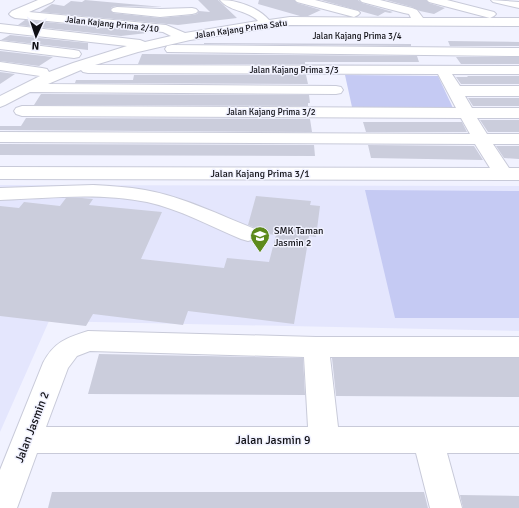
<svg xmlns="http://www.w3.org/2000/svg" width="519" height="508" font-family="Signika,sans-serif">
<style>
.built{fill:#e4e6fd}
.green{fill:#c5caf3}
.building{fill:#cbcddc}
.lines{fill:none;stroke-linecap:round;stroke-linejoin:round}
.minor-casing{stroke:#c8cad9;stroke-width:2}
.minor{fill:#fff;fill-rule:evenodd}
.labels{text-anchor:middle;stroke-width:3;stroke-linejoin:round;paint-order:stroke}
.far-street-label{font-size:9px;fill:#0f0f14;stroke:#f1f2ff}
.street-label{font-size:10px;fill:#0f0f14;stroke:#f1f2ff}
.poi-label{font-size:10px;fill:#0f0f14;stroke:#f1f2ff;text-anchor:start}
.near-street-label{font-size:12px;fill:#0f0f14;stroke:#f1f2ff}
</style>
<rect width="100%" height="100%" fill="#f1f2ff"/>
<!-- built -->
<path class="built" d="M 0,185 L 519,186 L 519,331 L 49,321 L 0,432 Z"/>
<!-- green -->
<path class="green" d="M 345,75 L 438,76 L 453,108 L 352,107 Z
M 365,190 L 519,191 L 519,318 L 395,318 Z"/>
<!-- building -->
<path class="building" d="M 85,0 L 163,7 L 117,6 L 112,7 L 110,10 L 113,13 L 160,18 L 192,15 L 197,14 L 199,11 L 210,12 L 198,0 L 218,0 L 237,18 L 178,25 L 40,12 L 52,4 L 64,6 L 71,1 L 82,2 Z
M 259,0 L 294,0 L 297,3 L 321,10 L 308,16 L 300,16 L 258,4 Z
M 321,0 L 358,0 L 362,3 L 393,12 L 390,13 L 385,12 L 378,16 Z
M 386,0 L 426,0 L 429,3 L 445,8 L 434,14 L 420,11 L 412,7 Z
M 25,20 L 147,32 L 147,33 L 121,36 L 18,25 Z
M 10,35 L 88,43 L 88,50 L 1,40 Z
M 448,41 L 519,42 L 519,46 L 450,46 Z
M 204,43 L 411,44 L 411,46 L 204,44 Z
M 0,51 L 53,57 L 39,66 L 0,61 Z
M 142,54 L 417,56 L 419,62 L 305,62 L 305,64 L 138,64 Z
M 456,57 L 519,57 L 519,64 L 461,64 Z
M 0,72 L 15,74 L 0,84 Z
M 134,75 L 306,75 L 308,84 L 75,83 L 76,80 L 133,80 Z
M 467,76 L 519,76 L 519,84 L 461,84 L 456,77 L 468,77 Z
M 41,94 L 309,95 L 310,103 L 308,103 L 308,106 L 34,105 Z
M 468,98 L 519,98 L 519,106 L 473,106 Z
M 26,118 L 310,119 L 312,132 L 0,130 L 0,126 L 21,126 Z
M 480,120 L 519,120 L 519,132 L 488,132 Z
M 363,122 L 462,122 L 467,132 L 366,132 Z
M 0,144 L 314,145 L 315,156 L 0,155 Z
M 368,145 L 474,146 L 483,160 L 371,158 Z
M 496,146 L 519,146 L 519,159 L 504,158 Z
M 256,196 L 311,201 L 310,205 L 320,206 L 316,237 L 309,236 L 294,324 L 188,311 L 183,325 L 93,314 L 86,326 L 0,316 L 0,206 L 19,208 L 24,202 L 60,206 L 66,198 L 82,198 L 93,199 L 89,205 L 162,212 L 141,259 L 224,268 L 227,258 L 269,262 L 276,235 L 260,233 L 256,228 L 248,225 Z
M 99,354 L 303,358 L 305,395 L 88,394 Z
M 332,358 L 519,358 L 519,397 L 336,396 Z
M 52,492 L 424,492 L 428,508 L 48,508 Z
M 460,495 L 519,496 L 519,508 L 463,508 Z"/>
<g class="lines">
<defs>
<path id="minor" d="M 38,0 L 54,0 L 52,2 L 29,12 L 166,25 L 185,33 L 258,21 C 248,10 230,12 220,0 C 237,0 258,7 269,20 L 290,17 L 411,18 L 409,14 L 404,13 L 362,2 L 360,0 L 380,0 L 412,8 L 417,10 L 423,18 L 519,18 L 519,26 L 290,25 L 190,40 L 138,52 L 95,65 L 519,66 L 519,74 L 452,74 L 460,86 L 519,86 L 519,96 L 465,96 L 472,108 L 519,108 L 519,118 L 477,118 L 487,134 L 519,134 L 519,144 L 493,144 L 509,168 L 519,168 L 519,180 L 0,179 L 0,167 L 490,168 L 475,144 L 0,142 L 0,132 L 470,134 L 461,118 L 22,116 L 16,114 L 14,111 L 16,108 L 22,106 L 456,108 L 438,74 L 88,73 L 83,72 L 81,70 L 48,84 L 336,86 L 341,87 L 343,90 L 341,93 L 336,94 L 30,92 L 5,105 L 0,107 L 0,96 L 40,76 L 0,70 L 0,62 L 42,68 L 47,69 L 49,72 L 73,63 L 127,46 L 0,32 L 0,24 L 140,40 L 145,42 L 171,36 L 163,32 L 15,18 L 11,16 L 9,14 L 12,11 Z
M 295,0 L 315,0 L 358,11 L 360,13 L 358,15 L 354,17 L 297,2 Z
M 427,0 L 447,0 L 494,12 L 496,14 L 494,16 L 490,18 L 429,2 Z
M 491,0 L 519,2 L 519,8 L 493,2 Z
M 117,7 L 160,9 L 192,8 L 196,9 L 198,11 L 196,13 L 192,14 L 160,17 L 113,12 L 111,10 L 113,8 Z
M 0,41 L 74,50 L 79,51 L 81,54 L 79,57 L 74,58 L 0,49 Z
M 172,45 L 519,48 L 519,56 L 167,52 L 165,49 L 167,46 Z
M 93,185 C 110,186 128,187 145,190 C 184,197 219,215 255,229 L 259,234 L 255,239 L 248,241 L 241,239 C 210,226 179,209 147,202 C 99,192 48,198 0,200 L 0,188 Z
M 88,331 L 316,337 L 519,337 L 519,357 L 330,357 L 338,427 L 519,427 L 519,453 L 447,453 L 462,508 L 430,508 L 416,453 L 37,453 L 17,508 L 0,508 L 0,470 L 43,363 C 54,342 66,338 88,331 ZM 90,351 L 304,357 L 308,427 L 46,427 L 68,368 L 77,356 Z"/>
</defs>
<!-- minor casing -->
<use href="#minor" class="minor-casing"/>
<!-- minor -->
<use href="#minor" class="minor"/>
</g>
<!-- icons -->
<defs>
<symbol id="school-pin" viewBox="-11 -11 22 30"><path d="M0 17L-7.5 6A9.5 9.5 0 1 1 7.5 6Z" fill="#5d8a1c" stroke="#f1f2ff"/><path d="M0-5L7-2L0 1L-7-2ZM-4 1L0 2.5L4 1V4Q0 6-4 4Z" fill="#fff"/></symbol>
</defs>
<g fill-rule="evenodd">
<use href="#school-pin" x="249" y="225" width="22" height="30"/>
</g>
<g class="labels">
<!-- far-street labels -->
<g class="far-street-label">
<text transform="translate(112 24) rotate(6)" y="3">Jalan Kajang Prima 2/10</text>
<text transform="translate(241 29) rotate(-8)" y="3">Jalan Kajang Prima Satu</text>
<text x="357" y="39">Jalan Kajang Prima 3/4</text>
<text x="294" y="73">Jalan Kajang Prima 3/3</text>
<text x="271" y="115">Jalan Kajang Prima 3/2</text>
</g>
<!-- street labels -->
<g class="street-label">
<text x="260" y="177">Jalan Kajang Prima 3/1</text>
</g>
<!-- poi labels -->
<g class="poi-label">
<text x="274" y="234">SMK Taman<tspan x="274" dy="12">Jasmin 2</tspan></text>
</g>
<!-- near-street labels -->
<g class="near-street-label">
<text transform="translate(32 427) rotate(-69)" y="4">Jalan Jasmin 2</text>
<text x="273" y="444">Jalan Jasmin 9</text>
</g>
</g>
<!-- north arrow -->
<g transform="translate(36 36) rotate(183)" stroke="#f1f2ff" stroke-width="3" paint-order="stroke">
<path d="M0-3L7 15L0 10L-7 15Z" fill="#0f0f14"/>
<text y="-6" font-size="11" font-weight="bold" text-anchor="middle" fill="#0f0f14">N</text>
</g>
</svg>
